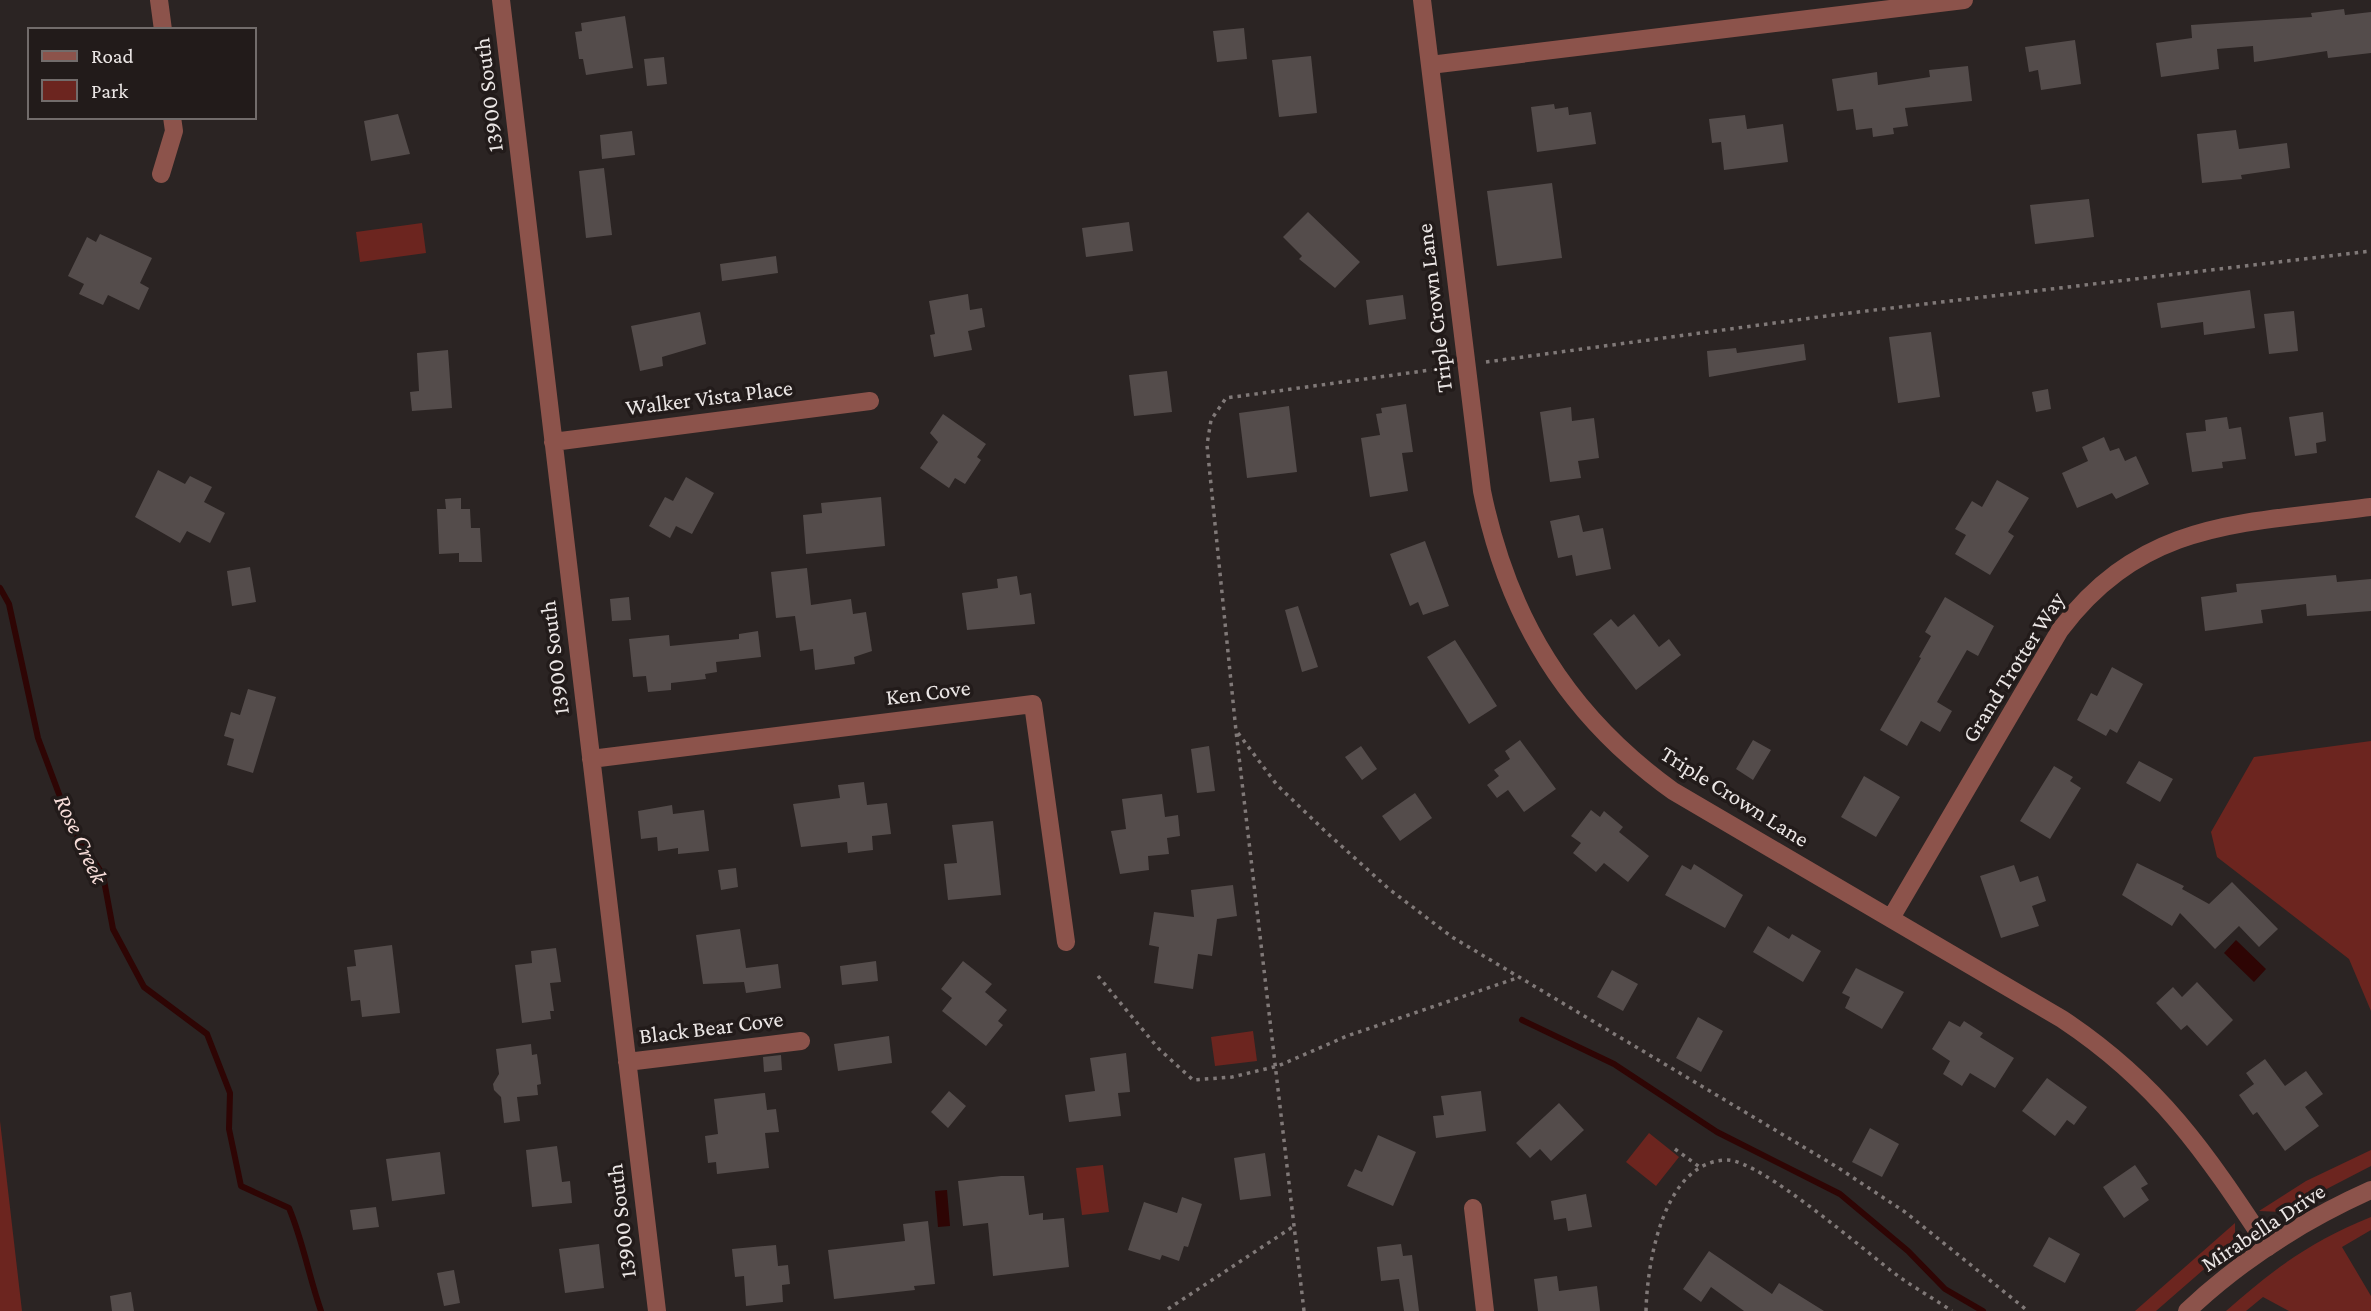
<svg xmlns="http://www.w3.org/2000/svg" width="2371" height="1311" font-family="'Crimson Pro',serif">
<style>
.green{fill:#6c251f}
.water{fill:#2e0504}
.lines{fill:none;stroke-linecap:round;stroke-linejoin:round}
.stream{stroke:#2e0504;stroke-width:6}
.building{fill:#544c4b}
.path{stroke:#807978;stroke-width:3.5;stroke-dasharray:3.5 5;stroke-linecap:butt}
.minor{stroke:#8c534b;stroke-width:18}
.tertiary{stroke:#8c534b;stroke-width:18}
.labels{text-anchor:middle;stroke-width:7;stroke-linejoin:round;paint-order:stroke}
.street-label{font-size:23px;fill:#ebe6e5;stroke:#221b1a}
.water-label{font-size:24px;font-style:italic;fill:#f7ddd9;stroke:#221b1a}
</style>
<rect width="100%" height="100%" fill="#2b2423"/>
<!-- green -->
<path class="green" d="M 422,223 L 426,253 L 360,262 L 356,232 Z
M 2371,741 L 2371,1011 L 2349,959 L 2217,857 L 2211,832 L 2254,757 Z
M 1253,1031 L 1257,1061 L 1215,1066 L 1211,1037 Z
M 0,1121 L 20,1294 L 22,1311 L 0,1311 Z
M 1649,1133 L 1679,1157 L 1656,1186 L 1626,1162 Z
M 2371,1150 L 2371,1166 L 2282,1212 L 2259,1211 L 2306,1181 Z
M 1103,1165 L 1109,1212 L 1082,1215 L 1076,1168 Z
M 2371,1217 L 2371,1230 L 2342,1247 L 2371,1296 L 2371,1311 L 2289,1311 L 2263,1297 L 2246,1311 L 2226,1311 C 2274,1269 2309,1242 2371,1217 Z
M 2235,1223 L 2235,1237 L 2218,1257 L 2156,1311 L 2135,1311 Z"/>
<!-- water -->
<path class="water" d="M 2236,940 L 2266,969 L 2254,982 L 2224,953 Z
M 947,1190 L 950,1226 L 938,1227 L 935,1191 Z"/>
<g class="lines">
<!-- stream -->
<path class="stream" d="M 0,588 L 9,604 L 38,738 L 71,826 L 103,875 L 113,929 L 144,987 L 207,1034 L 230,1093 L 229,1129 L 241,1186 L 289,1208 C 303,1241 309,1277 321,1311
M 1522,1020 L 1614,1064 L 1717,1132 L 1840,1194 L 1908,1251 L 1945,1289 L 1983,1311"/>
</g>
<!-- building -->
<path class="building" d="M 2344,9 L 2345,15 L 2371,12 L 2371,53 L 2328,58 L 2327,51 L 2254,62 L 2253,46 L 2217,49 L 2219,69 L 2161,77 L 2156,43 L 2192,38 L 2191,25 L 2312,17 L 2311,13 Z
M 625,16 L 633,68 L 586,75 L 583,59 L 579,59 L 575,32 L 582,31 L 581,23 Z
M 1244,28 L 1247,59 L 1217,62 L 1213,31 Z
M 2075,40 L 2081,84 L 2041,90 L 2038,70 L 2029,72 L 2025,47 Z
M 1311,56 L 1317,113 L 1279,117 L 1272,60 Z
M 664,57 L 667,84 L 647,86 L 644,59 Z
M 1968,66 L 1972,101 L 1905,108 L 1908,126 L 1893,128 L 1894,134 L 1873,137 L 1872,128 L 1856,130 L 1853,109 L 1837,111 L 1832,79 L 1877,72 L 1878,85 L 1930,77 L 1929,70 Z
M 1554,104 L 1555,109 L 1568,107 L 1569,115 L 1591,112 L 1596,144 L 1537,152 L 1531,107 Z
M 398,114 L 410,154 L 371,161 L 364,121 Z
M 1745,115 L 1747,129 L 1783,124 L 1788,162 L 1724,170 L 1721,142 L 1712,143 L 1709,119 Z
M 2236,130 L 2239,149 L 2287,143 L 2290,168 L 2241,175 L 2242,179 L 2202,183 L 2197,134 Z
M 632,131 L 635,155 L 602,159 L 600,135 Z
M 604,168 L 612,235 L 586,238 L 579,171 Z
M 1552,183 L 1562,258 L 1497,266 L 1487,191 Z
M 2089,199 L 2094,237 L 2035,244 L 2030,205 Z
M 1308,212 L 1360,262 L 1335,288 L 1299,259 L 1302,256 L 1283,237 Z
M 1129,222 L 1133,251 L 1086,257 L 1082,228 Z
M 100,234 L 152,258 L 140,283 L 149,288 L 139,310 L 108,295 L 103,305 L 79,294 L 84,284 L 68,276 L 87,237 L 96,242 Z
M 776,256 L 778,273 L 722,281 L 720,264 Z
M 2250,290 L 2255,328 L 2204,335 L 2203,322 L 2161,328 L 2157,303 Z
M 968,294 L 970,310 L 982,308 L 985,327 L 968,331 L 972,350 L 934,357 L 930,335 L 935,334 L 929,301 Z
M 1403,295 L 1406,319 L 1369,325 L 1366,300 Z
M 2294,311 L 2298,351 L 2269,354 L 2264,314 Z
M 700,312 L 706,344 L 662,357 L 663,366 L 640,371 L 631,326 Z
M 1931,332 L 1940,397 L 1898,403 L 1889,337 Z
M 1804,344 L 1806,360 L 1709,377 L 1707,351 L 1736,348 L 1737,353 Z
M 448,350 L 452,408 L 412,411 L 410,392 L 419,391 L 417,353 Z
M 1167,371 L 1172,412 L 1134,416 L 1129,375 Z
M 2048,389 L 2051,409 L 2036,412 L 2032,392 Z
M 1406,404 L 1413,452 L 1402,453 L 1408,491 L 1370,497 L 1361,438 L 1380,435 L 1376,414 L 1382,413 L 1381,408 Z
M 1289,406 L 1297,472 L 1247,478 L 1239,413 Z
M 1571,407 L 1572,421 L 1594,418 L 1599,458 L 1578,461 L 1581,478 L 1550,482 L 1540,412 Z
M 2323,412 L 2326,441 L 2316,443 L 2317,453 L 2295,456 L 2289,417 Z
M 943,414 L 986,444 L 977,457 L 981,460 L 965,484 L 955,478 L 949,488 L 920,468 L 938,442 L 930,433 Z
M 2227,417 L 2229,429 L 2241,427 L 2246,459 L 2222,462 L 2223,468 L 2192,472 L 2186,433 L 2206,431 L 2205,420 Z
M 2104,437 L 2110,451 L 2119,448 L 2125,461 L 2136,456 L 2149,484 L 2116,499 L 2112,493 L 2077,508 L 2062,473 L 2088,461 L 2082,447 Z
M 158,470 L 185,484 L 190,476 L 212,487 L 204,502 L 225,513 L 210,543 L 187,531 L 180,543 L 135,517 Z
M 686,477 L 714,493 L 692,534 L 676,526 L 670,538 L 649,526 L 665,497 L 673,501 Z
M 1997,480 L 2029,498 L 2008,532 L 2014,536 L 1990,575 L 1955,554 L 1966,535 L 1955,529 L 1972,501 L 1982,507 Z
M 881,497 L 885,546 L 806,554 L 803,515 L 822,513 L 821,503 Z
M 461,498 L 461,509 L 470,509 L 471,528 L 480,528 L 482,562 L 459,562 L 459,553 L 439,554 L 437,509 L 446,509 L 445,499 Z
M 1579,515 L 1583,532 L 1603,528 L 1611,569 L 1576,576 L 1572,555 L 1558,558 L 1550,521 Z
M 1425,541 L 1449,606 L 1423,615 L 1418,602 L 1410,606 L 1390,554 Z
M 250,567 L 256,602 L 232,606 L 227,571 Z
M 807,568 L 811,605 L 851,599 L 853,614 L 866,612 L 872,651 L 854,657 L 855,664 L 815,670 L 813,649 L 800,651 L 795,616 L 776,618 L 771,572 Z
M 2336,575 L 2337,582 L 2371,579 L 2371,611 L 2307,616 L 2306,604 L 2261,610 L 2263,623 L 2205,631 L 2201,597 L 2237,592 L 2236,584 Z
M 1017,576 L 1020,595 L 1031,593 L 1035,624 L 967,630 L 962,593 L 998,588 L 997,579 Z
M 629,597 L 631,620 L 612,621 L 610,599 Z
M 1945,597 L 1994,626 L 1978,656 L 1967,650 L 1937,702 L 1952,711 L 1940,732 L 1921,721 L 1907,746 L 1880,730 L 1921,658 L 1919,657 L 1931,636 L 1925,632 Z
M 1298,606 L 1318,667 L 1302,672 L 1285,610 Z
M 1634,614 L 1659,647 L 1669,639 L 1681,655 L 1636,690 L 1593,634 L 1611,619 L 1618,627 Z
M 758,631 L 761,657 L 716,662 L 717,672 L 705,674 L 706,679 L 671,683 L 671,690 L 648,692 L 646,676 L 633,677 L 629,639 L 669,635 L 670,646 L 739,639 L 739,634 Z
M 1455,640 L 1497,706 L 1469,724 L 1427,657 Z
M 2112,667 L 2143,684 L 2117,733 L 2110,729 L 2106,736 L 2077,720 L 2091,693 L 2097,696 Z
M 248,689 L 276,697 L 253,773 L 227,765 L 234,739 L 224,736 L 231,712 L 240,715 Z
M 1520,740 L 1556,789 L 1524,812 L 1508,790 L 1497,798 L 1487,785 L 1499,776 L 1494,770 L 1510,759 L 1505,751 Z
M 1753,740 L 1771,750 L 1753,780 L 1736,769 Z
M 1209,746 L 1215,791 L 1197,793 L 1191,749 Z
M 1361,746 L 1377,769 L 1362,780 L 1345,757 Z
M 2139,761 L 2173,779 L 2160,802 L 2126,783 Z
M 2054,766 L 2073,777 L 2070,781 L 2081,788 L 2050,839 L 2020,821 Z
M 1864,776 L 1900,797 L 1876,837 L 1841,817 Z
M 864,782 L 867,805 L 887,803 L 891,834 L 872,836 L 873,850 L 848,853 L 847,842 L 801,847 L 793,804 L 840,798 L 838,785 Z
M 1415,793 L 1432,818 L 1400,841 L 1382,816 Z
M 1162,794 L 1165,817 L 1178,815 L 1180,836 L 1167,838 L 1169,854 L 1148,856 L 1149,870 L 1120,874 L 1111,831 L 1126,829 L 1122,799 Z
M 672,805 L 673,814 L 704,810 L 709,851 L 678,854 L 678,848 L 658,851 L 657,837 L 641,839 L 638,811 Z
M 1591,810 L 1600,817 L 1604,811 L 1623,827 L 1619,832 L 1649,856 L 1628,882 L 1604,863 L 1596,872 L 1573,853 L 1581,843 L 1571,836 Z
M 993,821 L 1001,895 L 948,900 L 944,864 L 957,863 L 952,825 Z
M 2137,863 L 2184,886 L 2182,889 L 2209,904 L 2232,882 L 2278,929 L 2259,947 L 2239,926 L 2215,949 L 2180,913 L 2172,926 L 2122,895 Z
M 1694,864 L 1743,895 L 1725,928 L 1665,895 L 1682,865 L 1691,870 Z
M 2014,865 L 2020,882 L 2038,876 L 2046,901 L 2032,906 L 2039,926 L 2001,938 L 1980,876 Z
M 736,868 L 738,887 L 721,890 L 718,870 Z
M 1233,885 L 1237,916 L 1217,919 L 1212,956 L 1198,954 L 1193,989 L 1154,983 L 1159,947 L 1149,945 L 1154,912 L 1194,917 L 1191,890 Z
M 1768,926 L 1789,939 L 1792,934 L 1821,951 L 1803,982 L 1753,952 Z
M 740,929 L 746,968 L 778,964 L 781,988 L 746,993 L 744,982 L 703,984 L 696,935 Z
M 392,945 L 400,1013 L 362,1017 L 360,1000 L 351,1001 L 347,967 L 356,966 L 354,950 Z
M 556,948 L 561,982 L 550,983 L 554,1011 L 550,1011 L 551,1019 L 522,1023 L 515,965 L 532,963 L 531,951 Z
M 876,961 L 878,981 L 842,985 L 840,966 Z
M 963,961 L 992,984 L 985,992 L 1007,1010 L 998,1021 L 1003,1025 L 986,1046 L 942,1011 L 952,998 L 941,989 Z
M 1856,968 L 1904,992 L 1882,1029 L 1845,1008 L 1850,997 L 1842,993 Z
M 1612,970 L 1638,984 L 1623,1011 L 1597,997 Z
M 2197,982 L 2233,1020 L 2207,1046 L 2187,1025 L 2181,1030 L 2156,1003 L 2173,987 L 2182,997 Z
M 1698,1017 L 1723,1031 L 1701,1072 L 1676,1058 Z
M 1949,1021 L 1960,1027 L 1964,1021 L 1983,1033 L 1980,1037 L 2014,1058 L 1995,1088 L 1970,1073 L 1962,1086 L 1943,1074 L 1950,1061 L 1932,1049 Z
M 889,1036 L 892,1063 L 838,1071 L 834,1044 Z
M 531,1044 L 532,1055 L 537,1054 L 541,1084 L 537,1085 L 538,1095 L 517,1097 L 520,1121 L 504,1123 L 501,1097 L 494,1090 L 493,1084 L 499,1074 L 496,1049 Z
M 1126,1053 L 1130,1092 L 1118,1093 L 1121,1116 L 1069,1122 L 1065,1095 L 1095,1091 L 1090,1058 Z
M 781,1055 L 782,1070 L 764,1072 L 763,1057 Z
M 2265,1059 L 2285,1086 L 2306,1071 L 2323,1094 L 2305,1107 L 2319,1126 L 2285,1151 L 2257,1112 L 2253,1115 L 2239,1095 L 2254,1084 L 2246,1073 Z
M 2047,1078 L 2087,1107 L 2074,1125 L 2067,1120 L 2055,1136 L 2022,1111 Z
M 949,1091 L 966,1106 L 948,1128 L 931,1112 Z
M 1481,1091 L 1486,1131 L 1436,1138 L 1433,1116 L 1444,1115 L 1441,1096 Z
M 765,1093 L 767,1110 L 776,1109 L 779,1132 L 765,1133 L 769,1168 L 717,1174 L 716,1162 L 708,1163 L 705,1136 L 718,1134 L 714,1099 Z
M 1559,1103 L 1584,1130 L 1551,1161 L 1540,1149 L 1530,1158 L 1516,1143 Z
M 1870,1128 L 1899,1144 L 1882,1177 L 1852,1162 Z
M 1378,1135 L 1416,1152 L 1393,1206 L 1347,1186 L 1355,1169 L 1362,1172 Z
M 557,1146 L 562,1182 L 570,1181 L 572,1203 L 532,1207 L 526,1150 Z
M 440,1152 L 445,1194 L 392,1201 L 386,1159 Z
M 1265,1153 L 1271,1196 L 1240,1200 L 1234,1158 Z
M 2135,1165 L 2148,1184 L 2141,1188 L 2149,1200 L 2124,1218 L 2103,1187 Z
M 1001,1176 L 1024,1176 L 1029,1215 L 1043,1213 L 1043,1220 L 1064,1218 L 1069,1267 L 993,1276 L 988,1223 L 963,1226 L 958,1181 Z
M 1586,1194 L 1592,1227 L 1568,1231 L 1566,1218 L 1554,1220 L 1551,1201 Z
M 1182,1197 L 1202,1204 L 1188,1247 L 1184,1246 L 1179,1261 L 1162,1255 L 1160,1260 L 1128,1250 L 1144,1202 L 1177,1213 Z
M 376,1207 L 379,1227 L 353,1230 L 350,1210 Z
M 928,1221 L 935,1284 L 914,1286 L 915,1290 L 834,1299 L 828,1250 L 905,1241 L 903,1224 Z
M 2049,1237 L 2080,1254 L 2065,1283 L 2033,1266 Z
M 599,1244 L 604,1288 L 565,1293 L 559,1249 Z
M 1401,1244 L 1403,1256 L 1412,1255 L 1419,1311 L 1404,1311 L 1399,1279 L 1381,1281 L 1377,1247 Z
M 776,1245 L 778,1266 L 788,1265 L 790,1284 L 782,1285 L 783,1302 L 746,1306 L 744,1276 L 735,1277 L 732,1249 Z
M 1709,1251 L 1772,1294 L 1779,1283 L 1824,1311 L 1744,1311 L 1711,1287 L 1701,1302 L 1683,1289 Z
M 454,1270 L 460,1303 L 444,1306 L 437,1273 Z
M 1557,1276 L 1559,1291 L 1597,1286 L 1600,1311 L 1538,1311 L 1534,1279 Z
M 131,1292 L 134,1311 L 112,1311 L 110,1296 Z"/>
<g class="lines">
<!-- path -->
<path class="path" d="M 1486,362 L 1841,314 L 2371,251
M 1238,733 L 1277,785 L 1326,832 L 1389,889 L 1452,937 L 1837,1167 L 1905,1212 L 2028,1311
M 1098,976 L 1158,1048 L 1193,1080 L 1232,1077 L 1278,1066 L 1347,1036 L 1517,978
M 1675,1149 L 1701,1168
M 1168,1309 L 1294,1226
M 1304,1311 L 1236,731 L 1207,445 L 1211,420 L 1226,398 L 1445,368
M 1646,1311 C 1647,1264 1663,1161 1727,1160 C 1761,1160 1867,1253 1898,1276 C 1915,1288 1934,1299 1952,1311"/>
<!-- minor -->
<path class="minor" d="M 159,0 L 163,30
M 501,0 L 657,1311
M 1422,0 L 1482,491 C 1508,618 1567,715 1673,791 L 2062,1019 C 2160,1084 2205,1152 2268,1247
M 1430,65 L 1964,0
M 161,174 L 174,131 L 172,117
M 553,442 L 870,401
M 591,759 L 1033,704 L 1066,942
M 1891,918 L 2060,630 C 2145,518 2244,524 2371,507
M 627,1062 L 801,1041
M 1473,1208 L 1485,1311"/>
<!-- tertiary -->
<path class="tertiary" d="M 2187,1311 C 2240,1261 2304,1220 2371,1190"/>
</g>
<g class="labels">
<!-- street labels -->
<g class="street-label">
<text transform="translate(488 95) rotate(-97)" y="8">13900 South</text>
<text transform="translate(1434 308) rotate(-97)" y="8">Triple Crown Lane</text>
<text transform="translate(709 397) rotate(-7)" y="8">Walker Vista Place</text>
<text transform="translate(554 658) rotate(-97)" y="8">13900 South</text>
<text transform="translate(2013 667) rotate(-58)" y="8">Grand Trotter Way</text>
<text transform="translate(928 692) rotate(-7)" y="8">Ken Cove</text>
<text transform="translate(1735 796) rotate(32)" y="8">Triple Crown Lane</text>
<text transform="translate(711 1027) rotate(-7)" y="8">Black Bear Cove</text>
<text transform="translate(621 1221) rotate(-97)" y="8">13900 South</text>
<text transform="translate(2263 1227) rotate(-33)" y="8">Mirabella Drive</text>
</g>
<!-- water labels -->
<g class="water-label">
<text transform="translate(81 839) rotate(65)" y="8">Rose Creek</text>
</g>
</g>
<!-- legend -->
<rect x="28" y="28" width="228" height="91" fill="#221b1a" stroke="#726c6b" stroke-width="2"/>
<rect x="42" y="51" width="35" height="10" fill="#8c534b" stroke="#726c6b" stroke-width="2"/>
<text x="91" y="63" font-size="21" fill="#ebe6e5">Road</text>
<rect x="42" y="80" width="35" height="21" fill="#6c251f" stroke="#726c6b" stroke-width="2"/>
<text x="91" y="98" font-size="21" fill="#ebe6e5">Park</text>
</svg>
